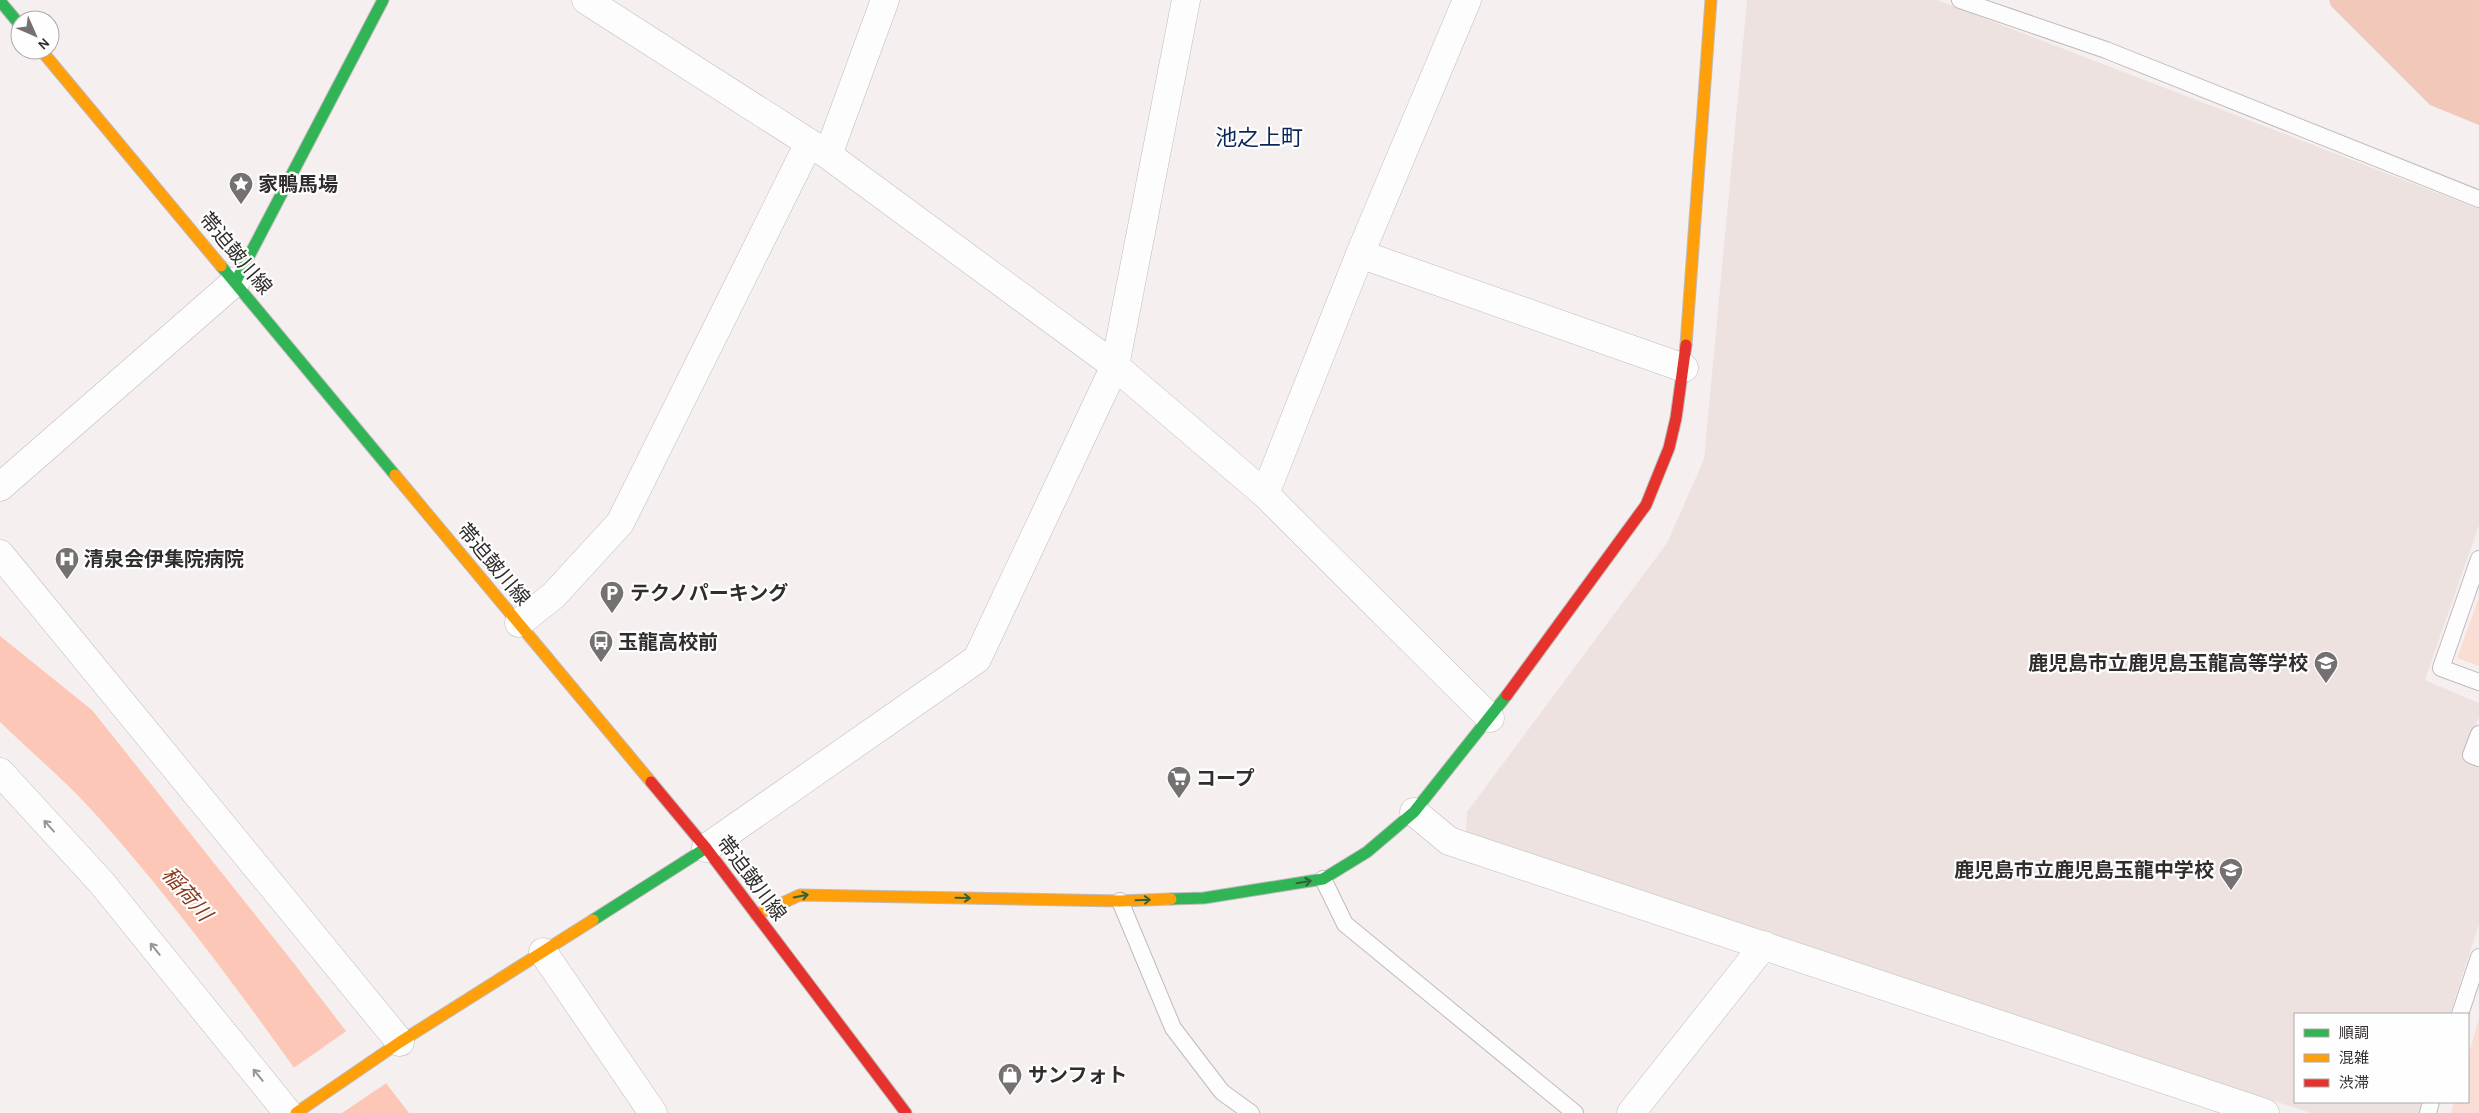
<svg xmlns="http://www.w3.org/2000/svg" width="2479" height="1113" font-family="'Alegreya Sans','Noto Sans JP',sans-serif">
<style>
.built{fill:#eee2e0}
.green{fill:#faddd5}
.forest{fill:#f2c8bb}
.water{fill:#fcc7b6}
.pier{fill:#f5f0ef}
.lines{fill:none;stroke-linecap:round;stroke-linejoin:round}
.lane-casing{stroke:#bfbbba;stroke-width:18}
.street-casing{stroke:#bfbbba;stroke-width:29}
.fast-casing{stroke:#bfbbba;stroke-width:13}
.slow-casing{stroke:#bfbbba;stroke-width:13}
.jam-casing{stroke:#bfbbba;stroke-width:13}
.lane{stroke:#fefdfd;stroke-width:16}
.street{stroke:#fefdfd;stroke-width:28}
.fast{stroke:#30b455;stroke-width:11}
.slow{stroke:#ff9f0a;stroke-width:11}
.jam{stroke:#e5322d;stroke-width:11}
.oneway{stroke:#979594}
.oneway2{stroke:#30633c}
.labels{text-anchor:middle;stroke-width:4.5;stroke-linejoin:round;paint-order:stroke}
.poi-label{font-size:20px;font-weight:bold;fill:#302d2c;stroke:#fefefe;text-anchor:start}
.street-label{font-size:20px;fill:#302d2c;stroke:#fefefe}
.water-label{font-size:21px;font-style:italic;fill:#8c381b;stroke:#fefefe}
.quarter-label{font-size:22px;fill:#0b255a;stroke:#fefefe}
</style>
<rect width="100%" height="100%" fill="#f5f0ef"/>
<!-- built -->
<path class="built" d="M 1747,0 L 1937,0 L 2479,209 L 2479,525 L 2425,680 L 2479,703 L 2479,716 L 2463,761 L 2479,766 L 2479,924 L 2450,1014 L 2295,1014 L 2295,1102 L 2422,1102 L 2419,1113 L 2311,1113 L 1466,834 L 1467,812 L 1667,543 L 1704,459 Z"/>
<!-- green -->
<path class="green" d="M 2479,597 L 2479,666 L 2457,658 Z
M 2479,1019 L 2479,1113 L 2451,1113 L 2454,1102 L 2468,1102 L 2468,1056 Z"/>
<!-- forest -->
<path class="forest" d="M 2329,0 L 2479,0 L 2479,125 L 2430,105 L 2331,6 Z"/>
<!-- water -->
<path class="water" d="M 0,636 L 92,710 L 296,966 L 409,1113 L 326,1113 C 254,1011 181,910 98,817 C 68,783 32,753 0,722 Z"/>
<!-- pier -->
<path class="pier" d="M 348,1030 L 388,1082 L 342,1113 L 323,1113 L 292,1069 Z"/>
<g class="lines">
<defs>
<path id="lane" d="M 1960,0 L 2106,50 L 2479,199
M 2479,559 L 2441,668 L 2479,682
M 2479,734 L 2471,755 L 2479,758
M 1323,879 L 1345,924 L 1575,1113
M 1120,901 L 1173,1028 L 1222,1092 L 1251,1113
M 2460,1014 L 2479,957
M 2428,1113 L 2431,1102"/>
<path id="street" d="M 586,0 L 828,155 L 1115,366 L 1265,494 L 1490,718
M 828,155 L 885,0
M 1360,254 L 1684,368
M 0,487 L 236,281
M 1265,494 L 1360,254 L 1467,0
M 0,554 L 400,1042
M 519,623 L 554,595 L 620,523 L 809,143
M 0,772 L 101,882 L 288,1113
M 1414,812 L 1449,841 L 2265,1113
M 706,848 L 977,659 L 1115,366 L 1186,0
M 543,952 L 653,1113
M 1631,1113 L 1764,945"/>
<path id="fast" d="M 0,1 L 20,25
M 221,266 L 395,475
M 236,281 L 383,0
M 1171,899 L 1204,898 L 1323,879 L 1367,852 L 1414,812 L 1507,695
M 593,920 L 706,848"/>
<path id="slow" d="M 41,50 L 221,266
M 1686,345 L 1711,0
M 395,475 L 651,782
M 756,915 L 800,895 L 1120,901 L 1171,899
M 296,1113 L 400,1042 L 593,920"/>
<path id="jam" d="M 1507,695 L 1646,505 L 1669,448 L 1676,418 L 1686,345
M 651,782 L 706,848 L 906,1113"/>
</defs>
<!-- lane casing -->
<use href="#lane" class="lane-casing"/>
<!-- street casing -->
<use href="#street" class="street-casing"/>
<!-- fast casing -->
<use href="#fast" class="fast-casing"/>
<!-- slow casing -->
<use href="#slow" class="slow-casing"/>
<!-- jam casing -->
<use href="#jam" class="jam-casing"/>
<!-- lane -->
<use href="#lane" class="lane"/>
<!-- street -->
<use href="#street" class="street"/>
<!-- fast -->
<use href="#fast" class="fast"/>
<!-- slow -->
<use href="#slow" class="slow"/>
<!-- jam -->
<use href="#jam" class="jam"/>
</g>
<!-- one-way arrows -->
<defs><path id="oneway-shaft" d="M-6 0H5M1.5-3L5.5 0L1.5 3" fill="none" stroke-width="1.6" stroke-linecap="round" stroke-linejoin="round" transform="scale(1.25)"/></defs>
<g class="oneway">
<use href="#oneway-shaft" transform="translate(49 826) rotate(-132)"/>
<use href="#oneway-shaft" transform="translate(155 949) rotate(-129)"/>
<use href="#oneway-shaft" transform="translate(258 1075) rotate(-129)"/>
</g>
<g class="oneway2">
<use href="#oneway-shaft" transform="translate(1304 882) rotate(-9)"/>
<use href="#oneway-shaft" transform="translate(801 896) rotate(-11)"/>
<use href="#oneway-shaft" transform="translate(963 898) rotate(1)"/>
<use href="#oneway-shaft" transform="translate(1143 900) rotate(-2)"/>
</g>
<!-- icons -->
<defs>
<symbol id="sight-pin" viewBox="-11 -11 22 30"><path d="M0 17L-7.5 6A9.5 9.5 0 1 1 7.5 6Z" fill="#757170" stroke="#fefefe"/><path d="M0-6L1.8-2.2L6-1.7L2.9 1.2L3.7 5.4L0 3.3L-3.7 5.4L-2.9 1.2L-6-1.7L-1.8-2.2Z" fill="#fff"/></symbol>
<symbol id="hospital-pin" viewBox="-11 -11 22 30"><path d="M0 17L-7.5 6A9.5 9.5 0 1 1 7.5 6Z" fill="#757170" stroke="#fefefe"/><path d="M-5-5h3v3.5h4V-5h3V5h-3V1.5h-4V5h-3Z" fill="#fff"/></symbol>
<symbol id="parking-pin" viewBox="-11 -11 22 30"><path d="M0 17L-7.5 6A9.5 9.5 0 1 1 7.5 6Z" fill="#757170" stroke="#fefefe"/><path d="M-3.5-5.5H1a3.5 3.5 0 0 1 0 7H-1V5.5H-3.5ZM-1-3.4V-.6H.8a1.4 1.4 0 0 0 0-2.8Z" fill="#fff"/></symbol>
<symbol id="bus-pin" viewBox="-11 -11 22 30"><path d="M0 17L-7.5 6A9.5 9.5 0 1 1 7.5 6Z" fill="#757170" stroke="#fefefe"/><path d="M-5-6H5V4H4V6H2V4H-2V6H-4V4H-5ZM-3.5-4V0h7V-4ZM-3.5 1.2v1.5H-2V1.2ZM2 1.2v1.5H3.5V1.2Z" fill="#fff"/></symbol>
<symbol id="school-pin" viewBox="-11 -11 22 30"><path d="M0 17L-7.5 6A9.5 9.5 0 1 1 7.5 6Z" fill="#757170" stroke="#fefefe"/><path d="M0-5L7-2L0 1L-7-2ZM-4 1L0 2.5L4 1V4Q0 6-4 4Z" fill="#fff"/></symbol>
<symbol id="supermarket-pin" viewBox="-11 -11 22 30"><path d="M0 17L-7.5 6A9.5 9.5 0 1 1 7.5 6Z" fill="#757170" stroke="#fefefe"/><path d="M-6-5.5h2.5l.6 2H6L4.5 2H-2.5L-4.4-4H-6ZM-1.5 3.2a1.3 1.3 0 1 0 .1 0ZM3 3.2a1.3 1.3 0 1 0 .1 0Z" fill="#fff"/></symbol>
<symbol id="shop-pin" viewBox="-11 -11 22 30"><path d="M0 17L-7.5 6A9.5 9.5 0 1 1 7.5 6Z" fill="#757170" stroke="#fefefe"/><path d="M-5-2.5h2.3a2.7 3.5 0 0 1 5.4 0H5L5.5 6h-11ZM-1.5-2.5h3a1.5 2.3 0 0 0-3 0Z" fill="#fff"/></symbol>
</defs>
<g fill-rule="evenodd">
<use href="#sight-pin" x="227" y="170" width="28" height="38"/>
<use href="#hospital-pin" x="53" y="545" width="28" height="38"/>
<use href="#parking-pin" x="598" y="579" width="28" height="38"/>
<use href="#bus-pin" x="587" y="628" width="28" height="38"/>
<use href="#school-pin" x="2312" y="649" width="28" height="38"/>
<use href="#supermarket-pin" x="1165" y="764" width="28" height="38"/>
<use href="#school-pin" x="2217" y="856" width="28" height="38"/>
<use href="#shop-pin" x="996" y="1061" width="28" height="38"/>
</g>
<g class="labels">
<!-- poi labels -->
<g class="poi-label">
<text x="258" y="191">家鴨馬場</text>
<text x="84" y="566">清泉会伊集院病院</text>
<text x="630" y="600">テクノパーキング</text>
<text x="618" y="649">玉龍高校前</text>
<text x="2308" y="670" text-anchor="end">鹿児島市立鹿児島玉龍高等学校</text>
<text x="1196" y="785">コープ</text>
<text x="2214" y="877" text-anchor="end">鹿児島市立鹿児島玉龍中学校</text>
<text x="1028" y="1082">サンフォト</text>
</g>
<!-- street labels -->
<g class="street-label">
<text transform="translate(236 253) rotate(50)" y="7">帯迫皷川線</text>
<text transform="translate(494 564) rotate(50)" y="7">帯迫皷川線</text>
<text transform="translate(752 878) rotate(53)" y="7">帯迫皷川線</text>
</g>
<!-- water labels -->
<g class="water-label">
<text transform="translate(187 894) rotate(49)" y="7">稲荷川</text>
</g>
<!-- quarter labels -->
<g class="quarter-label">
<text x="1259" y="145">池之上町</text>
</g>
</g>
<!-- legend -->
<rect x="2294" y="1013" width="175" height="90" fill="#fefefe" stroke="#acaaaa"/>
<rect x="2304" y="1029" width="25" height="8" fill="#30b455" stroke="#acaaaa"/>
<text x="2339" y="1038" font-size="15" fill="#302d2c">順調</text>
<rect x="2304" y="1054" width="25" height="8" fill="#ff9f0a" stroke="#acaaaa"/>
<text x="2339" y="1063" font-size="15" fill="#302d2c">混雑</text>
<rect x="2304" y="1079" width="25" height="8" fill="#e5322d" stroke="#acaaaa"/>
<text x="2339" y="1088" font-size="15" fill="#302d2c">渋滞</text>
<!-- north arrow -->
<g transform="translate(35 35) rotate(135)"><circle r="24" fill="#fefefe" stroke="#acaaaa"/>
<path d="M0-4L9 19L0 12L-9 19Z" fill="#757170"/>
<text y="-8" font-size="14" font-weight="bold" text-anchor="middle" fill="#302d2c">N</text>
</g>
</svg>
